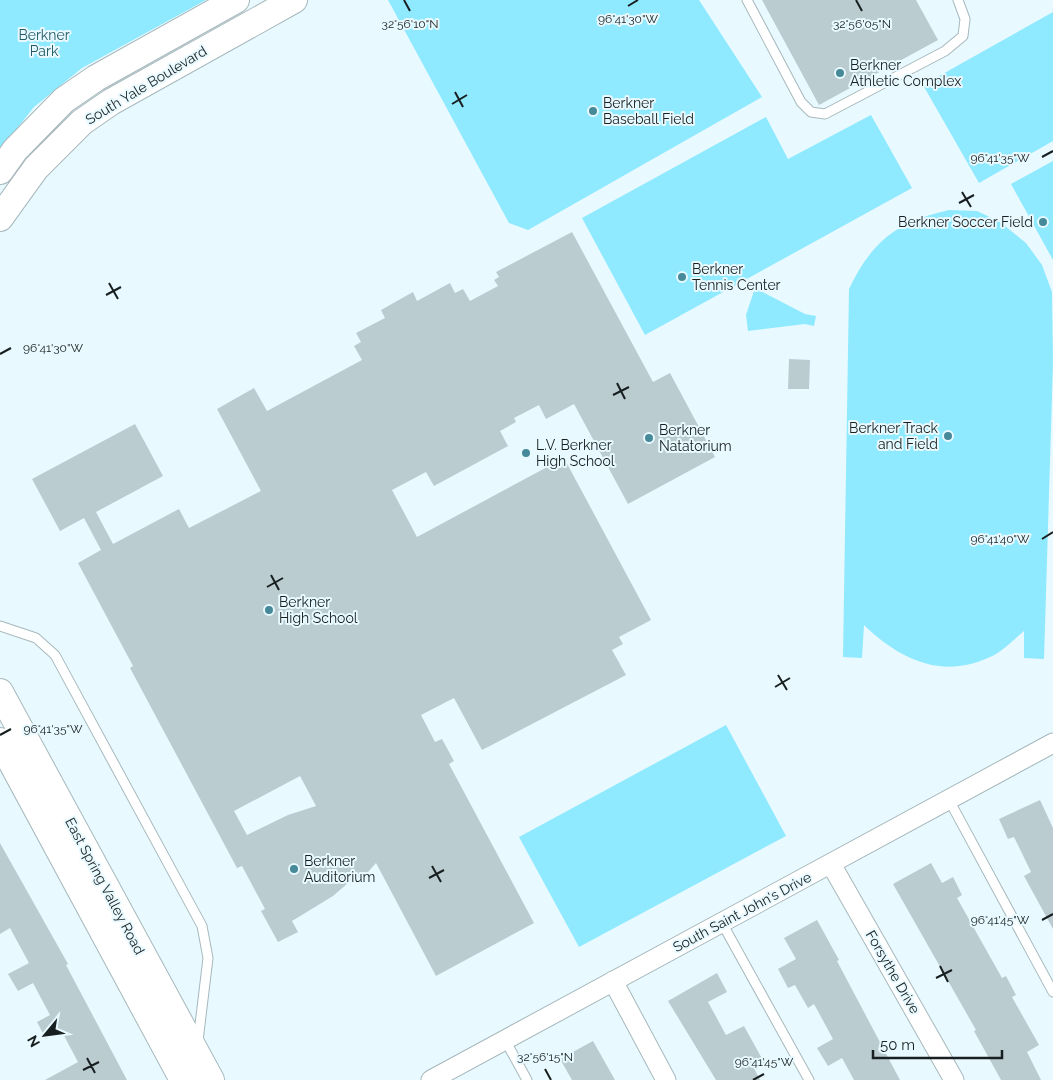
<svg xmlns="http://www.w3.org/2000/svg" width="1053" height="1080" font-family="Raleway,sans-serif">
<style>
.green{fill:#8fe9ff}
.building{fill:#baccd0;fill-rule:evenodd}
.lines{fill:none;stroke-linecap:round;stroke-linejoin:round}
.lane-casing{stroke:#a7b8bc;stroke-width:11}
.street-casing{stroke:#a7b8bc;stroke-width:21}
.secondary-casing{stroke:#a7b8bc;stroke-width:28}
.lane{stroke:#fff;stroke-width:9}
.street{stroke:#fff;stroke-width:19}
.secondary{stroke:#fff;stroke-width:26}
.ticks{fill:none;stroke:#181f20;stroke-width:2}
.poi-dot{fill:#468998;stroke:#e8faff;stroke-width:2}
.labels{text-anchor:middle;stroke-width:4;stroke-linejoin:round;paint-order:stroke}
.park-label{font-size:14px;fill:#235965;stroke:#e8faff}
.poi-label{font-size:14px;fill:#181f20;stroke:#e8faff;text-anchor:start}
.street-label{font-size:14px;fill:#181f20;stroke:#e8faff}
.ticks-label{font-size:12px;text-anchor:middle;fill:#181f20;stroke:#e8faff;stroke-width:4;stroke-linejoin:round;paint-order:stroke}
</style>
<rect width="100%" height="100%" fill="#e8faff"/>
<!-- green -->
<path class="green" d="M 0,0 L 206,0 L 82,68 L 34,107 L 0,150 Z
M 388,0 L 699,0 L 762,97 L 528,230 L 509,223 Z
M 1053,12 L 1053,141 L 979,183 L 923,85 Z
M 871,115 L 912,188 L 645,335 L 582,218 L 766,117 L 788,159 Z
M 1053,161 L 1053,260 L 1011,184 Z
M 949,210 L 977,211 L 1000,222 L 1026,243 L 1042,265 L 1052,292 L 1053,362 L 1044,659 L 1024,658 L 1024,631 C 1013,640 1003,651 990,657 C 942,680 899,659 864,625 L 862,658 L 843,657 L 849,289 C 872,241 897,222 949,210 Z
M 755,288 L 805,314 L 816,316 L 814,326 L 805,324 L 748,331 L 746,315 Z
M 726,725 L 786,836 L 579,947 L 519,837 Z"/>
<!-- building -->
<path class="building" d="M 762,0 L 916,0 L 938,40 L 819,105 Z
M 572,232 L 653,382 L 670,373 L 715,457 L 628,504 L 574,404 L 546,419 L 539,405 L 514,418 L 516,422 L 500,431 L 508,446 L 434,486 L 426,472 L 392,490 L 417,537 L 564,458 L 651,620 L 619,637 L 623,644 L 612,650 L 626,675 L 482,750 L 454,698 L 421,715 L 435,742 L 442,739 L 454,761 L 449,764 L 534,923 L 436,976 L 376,863 L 361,880 L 356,876 L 333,896 L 292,921 L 298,932 L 278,942 L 261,911 L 265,909 L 242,866 L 237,868 L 130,668 L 133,666 L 78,563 L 101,550 L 84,518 L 60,531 L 32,479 L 135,424 L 163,476 L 96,512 L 113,544 L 179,509 L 189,528 L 261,491 L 217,409 L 254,388 L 267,411 L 362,360 L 354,346 L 361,342 L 356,333 L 385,318 L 381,310 L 413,292 L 417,301 L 450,283 L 455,293 L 463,289 L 470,301 L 498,286 L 494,280 L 499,277 L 496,272 ZM 300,776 L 316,806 L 288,815 L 247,835 L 234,811 Z
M 789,359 L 810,360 L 809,389 L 788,389 Z
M 1040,800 L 1053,828 L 1053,929 L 1024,876 L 1031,872 L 1014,837 L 1008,839 L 999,819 Z
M 0,843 L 68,964 L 66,965 L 127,1080 L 45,1080 L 78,1062 L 61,1030 L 46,1039 L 37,1022 L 50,1015 L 33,983 L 18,991 L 8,974 L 29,963 L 10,928 L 0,934 Z
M 931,863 L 942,883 L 953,877 L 962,895 L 957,898 L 1002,978 L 1006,976 L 1016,995 L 1012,997 L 1039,1045 L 1027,1052 L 1041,1080 L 1001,1080 L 974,1031 L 976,1030 L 893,884 Z
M 817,920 L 839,960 L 837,961 L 900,1080 L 854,1080 L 842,1058 L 828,1066 L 817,1048 L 833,1039 L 814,1004 L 808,1008 L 795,985 L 788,988 L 778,969 L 796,959 L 784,938 Z
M 717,973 L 727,992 L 708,1002 L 726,1035 L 744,1026 L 765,1064 L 755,1070 L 760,1080 L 716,1080 L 668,1001 Z
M 593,1041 L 615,1080 L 572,1080 L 560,1059 Z"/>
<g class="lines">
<defs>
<path id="lane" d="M 747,0 L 801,102 L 811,112 L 825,114 L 945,51 L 963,36 L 965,19 L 958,0
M 0,626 L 36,638 L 55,655 L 202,926 L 208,958 L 198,1041
M 949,800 L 1053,992
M 722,923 L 809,1080
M 505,1040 L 527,1080"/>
<path id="street" d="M 831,864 L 954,1080
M 613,981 L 666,1080
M 431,1080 L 1053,743"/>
<path id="secondary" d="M 0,171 L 15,150 L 64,100 L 96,78 L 236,0
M 0,218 L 36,168 L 82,122 L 111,102 L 294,0
M 0,692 L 211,1080
M 0,741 L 183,1080"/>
</defs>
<!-- lane casing -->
<use href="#lane" class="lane-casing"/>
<!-- street casing -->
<use href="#street" class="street-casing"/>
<!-- secondary casing -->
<use href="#secondary" class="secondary-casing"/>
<!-- lane -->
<use href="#lane" class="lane"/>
<!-- street -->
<use href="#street" class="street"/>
<!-- secondary -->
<use href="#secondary" class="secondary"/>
</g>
<!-- ticks -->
<path class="ticks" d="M 404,0 L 410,11M 856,0 L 862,11M 628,6 L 638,0M 455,92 L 463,107M 452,104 L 467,95M 1042,157 L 1053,151M 962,192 L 971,207M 959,203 L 974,195M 109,283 L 118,299M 106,295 L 121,287M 0,354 L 11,348M 617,383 L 625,399M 613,395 L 629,387M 1042,539 L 1053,532M 271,575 L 279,590M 267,587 L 283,578M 778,675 L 787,690M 775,687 L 790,678M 0,735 L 11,729M 432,866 L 441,882M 429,878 L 444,870M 1042,920 L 1053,914M 940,966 L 948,982M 936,978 L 952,970M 87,1058 L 95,1073M 545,1069 L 551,1080M 83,1070 L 99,1062M 753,1080 L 764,1074"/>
<!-- markers -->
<g class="poi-dot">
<circle cx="840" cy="73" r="5"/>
<circle cx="593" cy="111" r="5"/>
<circle cx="1043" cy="222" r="5"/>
<circle cx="682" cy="277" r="5"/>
<circle cx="948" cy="436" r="5"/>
<circle cx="649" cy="438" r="5"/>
<circle cx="526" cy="453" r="5"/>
<circle cx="269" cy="610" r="5"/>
<circle cx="294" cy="869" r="5"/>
</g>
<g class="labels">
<!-- park labels -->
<g class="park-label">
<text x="44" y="40">Berkner<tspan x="44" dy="16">Park</tspan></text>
</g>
<!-- poi labels -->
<g class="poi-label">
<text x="850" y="70">Berkner<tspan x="850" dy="16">Athletic Complex</tspan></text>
<text x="603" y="108">Berkner<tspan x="603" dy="16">Baseball Field</tspan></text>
<text x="1033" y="227" text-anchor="end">Berkner Soccer Field</text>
<text x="692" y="274">Berkner<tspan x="692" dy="16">Tennis Center</tspan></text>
<text x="938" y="433" text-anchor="end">Berkner Track<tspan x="938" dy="16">and Field</tspan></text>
<text x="659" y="435">Berkner<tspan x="659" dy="16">Natatorium</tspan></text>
<text x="536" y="450">L.V. Berkner<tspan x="536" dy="16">High School</tspan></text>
<text x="279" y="607">Berkner<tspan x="279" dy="16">High School</tspan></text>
<text x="304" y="866">Berkner<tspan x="304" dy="16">Auditorium</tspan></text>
</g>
<!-- street labels -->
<g class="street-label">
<text transform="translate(146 85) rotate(-31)" y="5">South Yale Boulevard</text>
<text transform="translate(105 886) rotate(62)" y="5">East Spring Valley Road</text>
<text transform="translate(742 912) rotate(-28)" y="5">South Saint John's Drive</text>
<text transform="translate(893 972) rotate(60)" y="5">Forsythe Drive</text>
</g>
</g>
<g class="ticks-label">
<text x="628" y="23">96°41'30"W</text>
<text x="410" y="28">32°56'10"N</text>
<text x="862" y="28">32°56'05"N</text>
<text x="1000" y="162">96°41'35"W</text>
<text x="53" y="352">96°41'30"W</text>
<text x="1000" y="543">96°41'40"W</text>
<text x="53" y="733">96°41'35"W</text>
<text x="1000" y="924">96°41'45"W</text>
<text x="545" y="1061">32°56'15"N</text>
<text x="764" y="1066">96°41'45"W</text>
</g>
<!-- north arrow -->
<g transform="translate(45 1035) rotate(241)" stroke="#e8faff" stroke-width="4" paint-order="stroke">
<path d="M0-4L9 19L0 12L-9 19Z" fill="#181f20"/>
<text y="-8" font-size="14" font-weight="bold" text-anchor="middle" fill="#181f20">N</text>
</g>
<!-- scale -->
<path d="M873 1050v8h129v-8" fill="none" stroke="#181f20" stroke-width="2.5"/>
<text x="880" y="1050" font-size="15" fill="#181f20" stroke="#e8faff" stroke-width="4" paint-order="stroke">50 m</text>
</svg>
